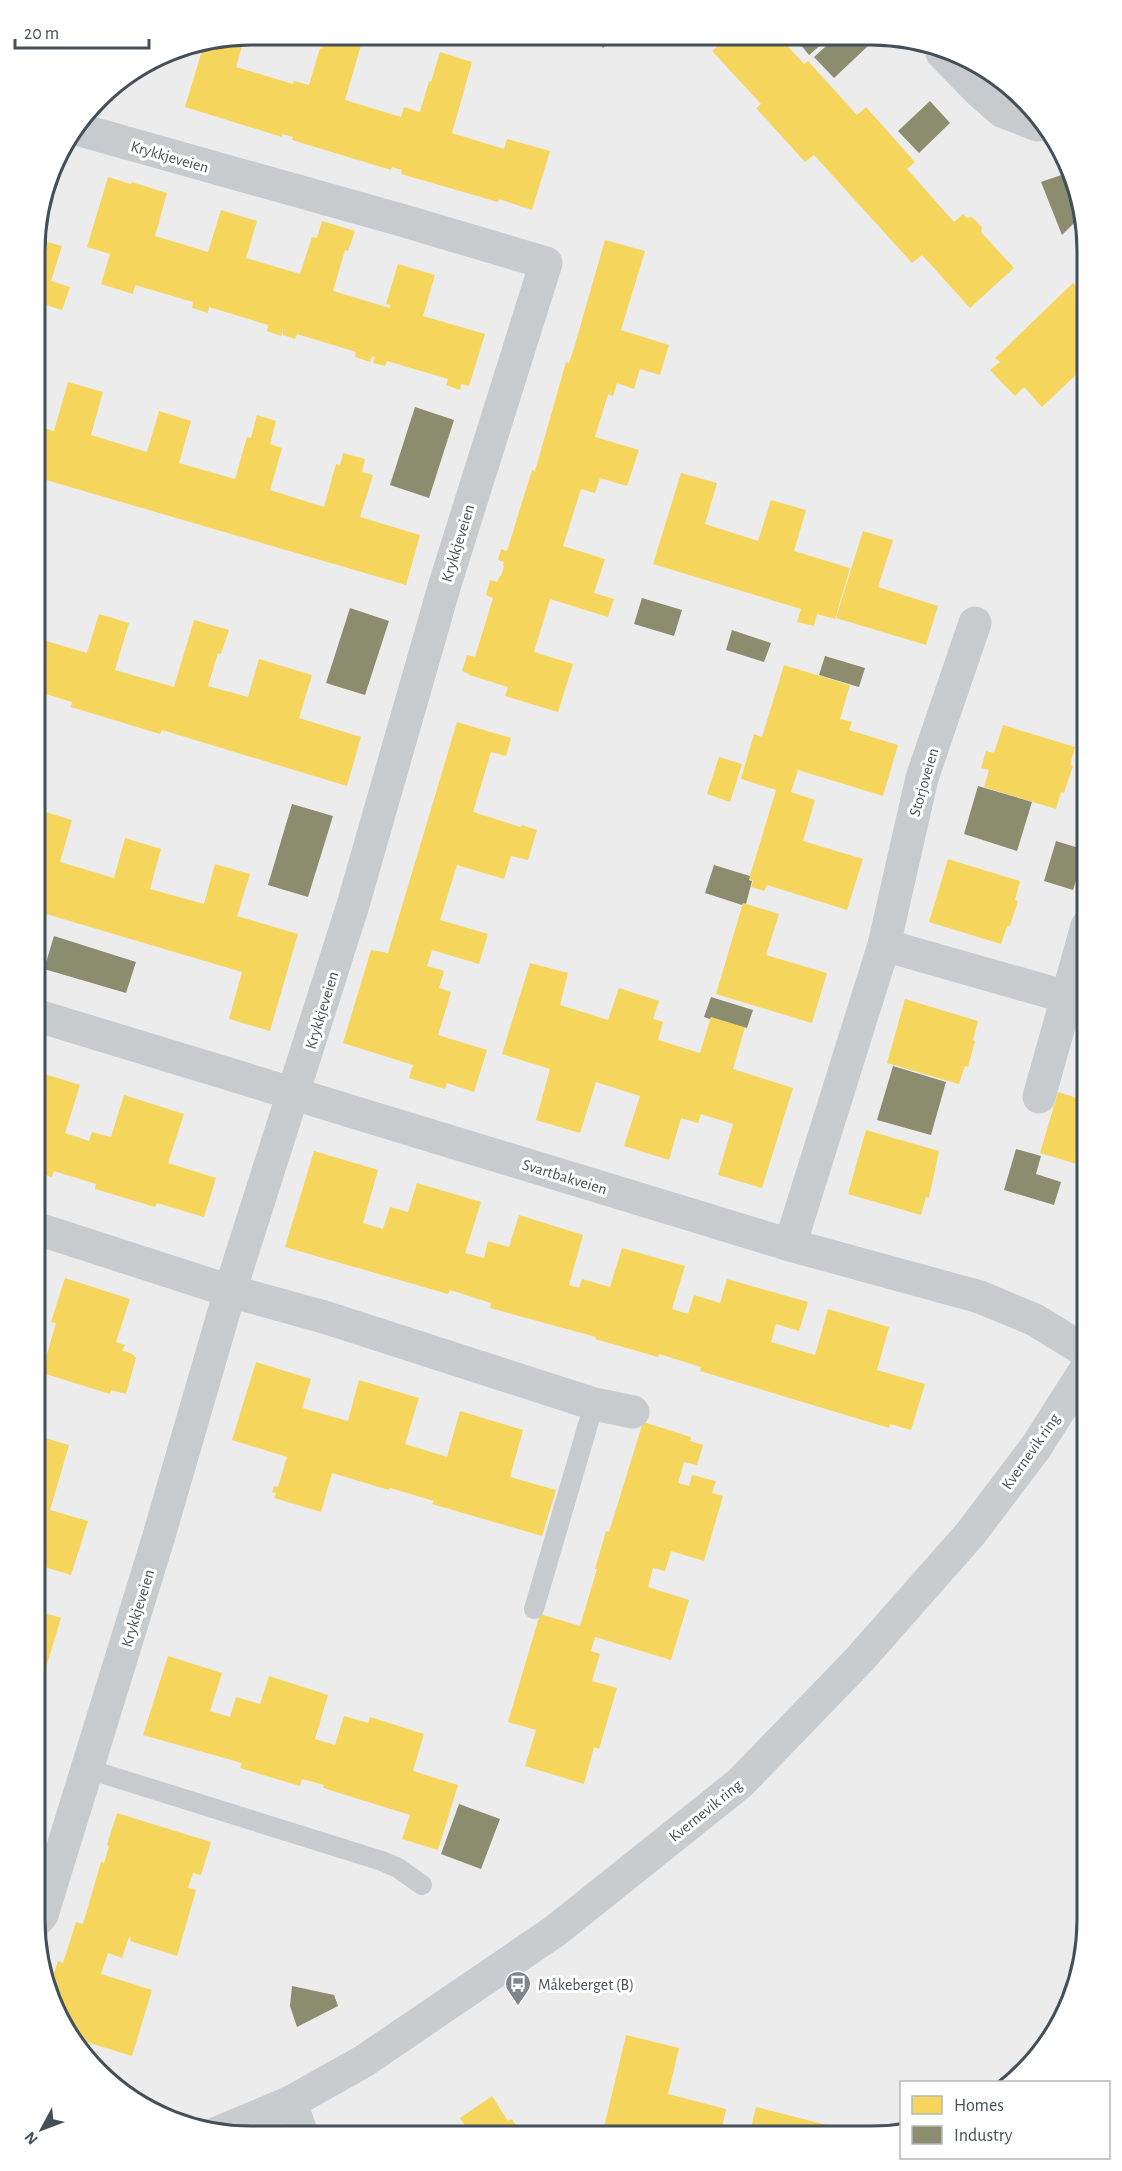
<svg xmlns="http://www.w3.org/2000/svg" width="1122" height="2171" font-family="'Alegreya Sans',sans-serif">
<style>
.homes{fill:#f6d55c}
.industry{fill:#8c8c6e}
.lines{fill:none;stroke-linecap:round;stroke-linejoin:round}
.service{stroke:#c8cbcd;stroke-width:20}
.minor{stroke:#c8cbcd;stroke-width:33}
.secondary{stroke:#c8cccf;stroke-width:33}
.labels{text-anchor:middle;stroke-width:6;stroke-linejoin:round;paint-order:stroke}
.street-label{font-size:16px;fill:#434f59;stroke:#fff}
.poi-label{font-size:16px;fill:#434f59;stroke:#fff;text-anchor:start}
.rim{fill:none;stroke:#434f59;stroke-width:3}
</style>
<rect width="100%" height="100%" fill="#edecec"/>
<!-- homes -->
<path class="homes" d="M 326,35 L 364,35 L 345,100 L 401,117 L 404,107 L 420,112 L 429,81 L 431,82 L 440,52 L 472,62 L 452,133 L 504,149 L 507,139 L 550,151 L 532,210 L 499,199 L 498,202 L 401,174 L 402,170 L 392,167 L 391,170 L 292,140 L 293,137 L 282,134 L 282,137 L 185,107 L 204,44 L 245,36 L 236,67 L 293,84 L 294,81 L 309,85 L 320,48 L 322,49 Z
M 710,37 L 780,38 L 804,64 L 808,61 L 857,115 L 866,107 L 915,162 L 907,169 L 954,222 L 963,214 L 967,218 L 972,217 L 982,227 L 981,232 L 1014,268 L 970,308 L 922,255 L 912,263 L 814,155 L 805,162 L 756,108 L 761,104 L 712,51 L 718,46 Z
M 108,177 L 131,184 L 132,182 L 167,193 L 155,236 L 208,252 L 221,210 L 257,221 L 246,258 L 300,274 L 312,237 L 317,238 L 322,221 L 355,231 L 348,251 L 345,250 L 333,291 L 390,308 L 390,305 L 386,304 L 398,264 L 435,275 L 423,316 L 485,334 L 469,386 L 461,384 L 460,390 L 446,385 L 448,379 L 387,361 L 385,366 L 373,363 L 375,357 L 372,356 L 370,362 L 355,357 L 356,352 L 297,334 L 295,339 L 283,335 L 283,329 L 281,336 L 267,331 L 268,325 L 209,307 L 208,313 L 192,308 L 193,302 L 135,285 L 133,294 L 101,284 L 110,254 L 87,247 Z
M 37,239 L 62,246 L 51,281 L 70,287 L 62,310 L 36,302 Z
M 605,240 L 645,251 L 621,330 L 669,345 L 660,375 L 640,369 L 634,389 L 617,383 L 613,396 L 608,394 L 595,437 L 639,450 L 627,486 L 600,478 L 595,493 L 581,489 L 563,546 L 605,559 L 594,593 L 614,599 L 608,617 L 550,599 L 534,652 L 573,664 L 558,712 L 505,696 L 508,687 L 469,675 L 469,674 L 462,671 L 467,655 L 475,657 L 493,598 L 486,595 L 490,580 L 497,582 L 500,576 L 501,576 L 504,566 L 503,565 L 504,562 L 498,560 L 501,549 L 507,551 L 532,470 L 535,471 L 566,362 L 569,363 L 574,348 Z
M 1073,283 L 1086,297 L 1087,295 L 1087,361 L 1080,368 L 1081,370 L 1042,407 L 1024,387 L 1015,396 L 990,370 L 1000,362 L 995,358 Z
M 68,382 L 103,392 L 91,435 L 147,452 L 159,411 L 191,421 L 179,463 L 235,479 L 247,437 L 251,438 L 257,415 L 276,421 L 270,444 L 282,448 L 270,490 L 324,507 L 336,464 L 340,465 L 343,453 L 365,459 L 362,472 L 373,475 L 360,517 L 420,535 L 406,585 L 39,478 L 45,458 L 36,456 L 36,453 L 44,428 L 54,431 Z
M 681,473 L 717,483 L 705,524 L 758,541 L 771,500 L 806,510 L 794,551 L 850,568 L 835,619 L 817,614 L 814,626 L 797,622 L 801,609 L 653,564 Z
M 863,531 L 893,540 L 878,587 L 938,606 L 926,645 L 836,618 Z
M 99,614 L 129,623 L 115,670 L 174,687 L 194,620 L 229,630 L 221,654 L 218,653 L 208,686 L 248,697 L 259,659 L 312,675 L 299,718 L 361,737 L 347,786 L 162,730 L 160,734 L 71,707 L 72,702 L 36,691 L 36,638 L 87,653 Z
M 784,665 L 850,685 L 840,719 L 852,722 L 849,730 L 898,745 L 883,796 L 798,770 L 791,792 L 815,800 L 803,841 L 863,859 L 847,910 L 767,885 L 764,891 L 751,887 L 753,881 L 749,879 L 777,787 L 776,790 L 741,779 L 754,734 L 762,737 Z
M 457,722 L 511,738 L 506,756 L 491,752 L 473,812 L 521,827 L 522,825 L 537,830 L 528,860 L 511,856 L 504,879 L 457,865 L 440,920 L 488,934 L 479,964 L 432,950 L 427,966 L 444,971 L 439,988 L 451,992 L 438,1035 L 487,1050 L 474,1092 L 447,1083 L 445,1089 L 409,1078 L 413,1065 L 343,1043 L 371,950 L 388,953 Z
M 1003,725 L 1075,747 L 1070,765 L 1073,766 L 1064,793 L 1061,792 L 1056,809 L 984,787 L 989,770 L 981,768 L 986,751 L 994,753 Z
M 719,757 L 742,764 L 730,802 L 707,794 Z
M 36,809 L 72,820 L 60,862 L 114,878 L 125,838 L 161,849 L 150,889 L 204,904 L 215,864 L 250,874 L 237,916 L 298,934 L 270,1031 L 229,1019 L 242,972 L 36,911 Z
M 948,859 L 1020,881 L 1015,900 L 1018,901 L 1010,926 L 1007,926 L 1001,944 L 929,922 Z
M 743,903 L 779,914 L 766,955 L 827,973 L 812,1023 L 716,994 Z
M 530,963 L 568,973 L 560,1005 L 608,1020 L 619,988 L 659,1001 L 653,1019 L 663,1022 L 658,1040 L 700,1053 L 711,1017 L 745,1027 L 733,1069 L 793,1088 L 762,1188 L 718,1175 L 733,1124 L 701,1114 L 698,1123 L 681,1118 L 669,1160 L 624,1146 L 640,1096 L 596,1082 L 580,1133 L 536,1120 L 550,1069 L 502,1054 Z
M 905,999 L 978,1021 L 973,1040 L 975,1041 L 968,1067 L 965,1066 L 959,1084 L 887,1063 Z
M 35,1071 L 80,1085 L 65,1133 L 89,1141 L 92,1132 L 111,1137 L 124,1095 L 184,1114 L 168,1163 L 216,1178 L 204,1217 L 157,1203 L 155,1207 L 95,1189 L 96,1184 L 54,1171 L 52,1177 L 35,1172 Z
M 1058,1092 L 1087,1101 L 1087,1167 L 1040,1153 Z
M 866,1130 L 939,1151 L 929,1198 L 926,1197 L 921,1215 L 848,1194 Z
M 314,1151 L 378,1170 L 363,1223 L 383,1229 L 390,1207 L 408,1212 L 417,1183 L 481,1202 L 465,1253 L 484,1258 L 488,1241 L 509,1247 L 519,1215 L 583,1235 L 569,1285 L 579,1288 L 582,1279 L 610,1287 L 622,1248 L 685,1266 L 672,1309 L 688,1314 L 694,1295 L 720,1303 L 727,1279 L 808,1302 L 799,1331 L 776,1324 L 771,1342 L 815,1355 L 828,1309 L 889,1327 L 877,1370 L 925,1384 L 911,1430 L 890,1424 L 889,1428 L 700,1371 L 701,1367 L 659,1354 L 658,1357 L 595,1339 L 596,1337 L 490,1308 L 491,1303 L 450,1290 L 448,1294 L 285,1247 Z
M 65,1278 L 130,1299 L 116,1342 L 125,1345 L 122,1351 L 131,1353 L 136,1358 L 126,1394 L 111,1390 L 110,1394 L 36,1371 L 39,1366 L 43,1368 L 56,1323 L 51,1322 Z
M 256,1362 L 311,1379 L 302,1408 L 348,1421 L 359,1380 L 419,1398 L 405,1444 L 447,1457 L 460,1411 L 523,1430 L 510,1477 L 556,1490 L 542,1536 L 432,1504 L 434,1501 L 390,1488 L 389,1490 L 332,1473 L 321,1512 L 274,1498 L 276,1493 L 272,1492 L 274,1486 L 278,1487 L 287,1457 L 232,1440 Z
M 643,1422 L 691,1437 L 690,1441 L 703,1445 L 697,1465 L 684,1462 L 678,1483 L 689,1486 L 692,1475 L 716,1481 L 712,1493 L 723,1496 L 704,1561 L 671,1551 L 665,1571 L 653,1568 L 648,1587 L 689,1600 L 671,1660 L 595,1637 L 591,1651 L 600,1654 L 592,1681 L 617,1688 L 599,1749 L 594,1747 L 584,1784 L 525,1766 L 536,1730 L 508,1722 L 540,1614 L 580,1626 L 597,1569 L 595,1569 L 606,1531 L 609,1532 Z
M 35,1435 L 69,1445 L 50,1510 L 88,1521 L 71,1575 L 35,1564 Z
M 35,1610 L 61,1618 L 42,1681 L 35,1679 Z
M 168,1656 L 222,1673 L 210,1711 L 230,1717 L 236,1697 L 260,1704 L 269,1676 L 328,1695 L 315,1739 L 335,1745 L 344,1716 L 368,1723 L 370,1717 L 424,1734 L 413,1771 L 458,1785 L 438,1850 L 402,1839 L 410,1815 L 323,1788 L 324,1785 L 302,1779 L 300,1786 L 240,1768 L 242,1763 L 143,1735 Z
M 117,1813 L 211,1842 L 201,1875 L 193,1873 L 188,1888 L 196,1890 L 177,1956 L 130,1941 L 131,1938 L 129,1937 L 122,1958 L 108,1953 L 101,1974 L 152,1990 L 132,2056 L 80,2040 L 48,1992 L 58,1961 L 63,1963 L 76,1922 L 83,1924 L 101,1862 L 104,1863 L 109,1846 L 107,1845 Z
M 626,2035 L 679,2048 L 668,2094 L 726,2109 L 720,2136 L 602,2136 Z
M 492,2096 L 508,2121 L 512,2119 L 522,2135 L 471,2135 L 460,2118 Z
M 756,2107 L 835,2127 L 833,2136 L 749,2136 Z"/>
<!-- industry -->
<path class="industry" d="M 594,37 L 615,37 L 603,48 Z
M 795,38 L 829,38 L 809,55 Z
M 835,38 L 861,38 L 868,46 L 834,78 L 814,57 Z
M 930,101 L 950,123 L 919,153 L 898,131 Z
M 1067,173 L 1082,215 L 1062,235 L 1041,182 Z
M 415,407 L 454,420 L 429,498 L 390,485 Z
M 642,598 L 682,610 L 674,636 L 634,624 Z
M 350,608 L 389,621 L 365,695 L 326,683 Z
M 732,630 L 771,643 L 764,662 L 726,650 Z
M 825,656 L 865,668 L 859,687 L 819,675 Z
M 978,786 L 1032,802 L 1017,851 L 964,834 Z
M 292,804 L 333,816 L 308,897 L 268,885 Z
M 1056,841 L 1085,850 L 1073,890 L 1044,881 Z
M 714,865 L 750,876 L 749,880 L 752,881 L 746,904 L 743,903 L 742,905 L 705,893 Z
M 54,936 L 136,962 L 126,993 L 44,969 Z
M 711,997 L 753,1010 L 747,1028 L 711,1017 L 710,1019 L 704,1017 Z
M 893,1066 L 946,1082 L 931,1135 L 877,1120 Z
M 1016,1149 L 1041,1156 L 1036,1174 L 1061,1182 L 1054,1205 L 1004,1190 Z
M 459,1804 L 500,1819 L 481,1869 L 441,1854 Z
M 292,1986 L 334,1995 L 338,2006 L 297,2027 L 290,2006 Z"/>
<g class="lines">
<!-- service -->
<path class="service" d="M 534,1609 L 594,1404
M 88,1769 L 382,1861 L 398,1868 L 422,1885"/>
<!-- minor -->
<path class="minor" d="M 942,53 L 978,90 L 1002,111 L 1038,125
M 884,945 L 1067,997
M 35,1015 L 790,1245 L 980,1297 L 1035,1320 L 1087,1352
M 1039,1097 L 1087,926
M 35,1228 L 230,1291 L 324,1317 L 594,1404 L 633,1412
M 790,1245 L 884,945 L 922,778 L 975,623
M 35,1922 L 42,1915 L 158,1539 L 230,1291 L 353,905 L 445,584 L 546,263 L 401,220 L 77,129
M 291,2102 L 302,2135"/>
<!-- secondary -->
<path class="secondary" d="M 217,2133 L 291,2102 L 364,2061 L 555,1931 L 740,1783 L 859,1660 L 971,1533 L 1036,1447 L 1087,1367"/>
</g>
<!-- icons -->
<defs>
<symbol id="bus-pin" viewBox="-11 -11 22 30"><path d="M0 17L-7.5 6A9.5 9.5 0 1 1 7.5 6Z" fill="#7e868c" stroke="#fff"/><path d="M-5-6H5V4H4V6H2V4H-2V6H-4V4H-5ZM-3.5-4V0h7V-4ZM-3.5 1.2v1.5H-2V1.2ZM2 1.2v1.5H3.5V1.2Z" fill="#fff"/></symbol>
</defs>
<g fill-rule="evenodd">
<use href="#bus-pin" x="503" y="1969" width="30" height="40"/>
</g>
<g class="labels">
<!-- street labels -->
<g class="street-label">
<text transform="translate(170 156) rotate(16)" y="6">Krykkjeveien</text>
<text transform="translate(457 543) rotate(-73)" y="6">Krykkjeveien</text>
<text transform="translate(923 782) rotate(-74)" y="6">Storjoveien</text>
<text transform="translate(321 1010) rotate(-73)" y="6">Krykkjeveien</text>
<text transform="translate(565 1176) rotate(17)" y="6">Svartbakveien</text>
<text transform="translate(1030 1451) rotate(-55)" y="6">Kvernevik ring</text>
<text transform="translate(137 1608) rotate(-73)" y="6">Krykkjeveien</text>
<text transform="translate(705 1810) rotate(-39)" y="6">Kvernevik ring</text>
</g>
<!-- poi labels -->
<g class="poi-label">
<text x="538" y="1990">Måkeberget (B)</text>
</g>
</g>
<!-- crop -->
<path d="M0 0H1122V2171H0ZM251 45H871A206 206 0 0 1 1077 251V1920A206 206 0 0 1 871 2126H251A206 206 0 0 1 45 1920V251A206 206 0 0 1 251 45Z" fill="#fff" fill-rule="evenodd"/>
<path class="rim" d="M251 45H871A206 206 0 0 1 1077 251V1920A206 206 0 0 1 871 2126H251A206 206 0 0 1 45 1920V251A206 206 0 0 1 251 45Z"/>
<!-- legend -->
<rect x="900" y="2081" width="210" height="78" fill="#ffffff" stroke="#b4b9bd" stroke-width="1.5"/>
<rect x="912" y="2096" width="30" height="18" fill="#f6d55c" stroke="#b4b9bd" stroke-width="1.5"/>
<text x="954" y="2111" font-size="18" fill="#434f59">Homes</text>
<rect x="912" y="2126" width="30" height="18" fill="#8c8c6e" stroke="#b4b9bd" stroke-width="1.5"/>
<text x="954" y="2141" font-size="18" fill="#434f59">Industry</text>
<!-- north arrow -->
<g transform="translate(42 2129) rotate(229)" stroke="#ffffff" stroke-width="4.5" paint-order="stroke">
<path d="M0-4.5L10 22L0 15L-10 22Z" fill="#434f59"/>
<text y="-9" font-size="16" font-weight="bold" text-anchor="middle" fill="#434f59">N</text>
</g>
<!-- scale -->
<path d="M15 39v9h134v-9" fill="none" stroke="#434f59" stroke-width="3"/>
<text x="24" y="39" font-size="18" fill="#434f59" stroke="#ffffff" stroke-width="4.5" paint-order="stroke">20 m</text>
</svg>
